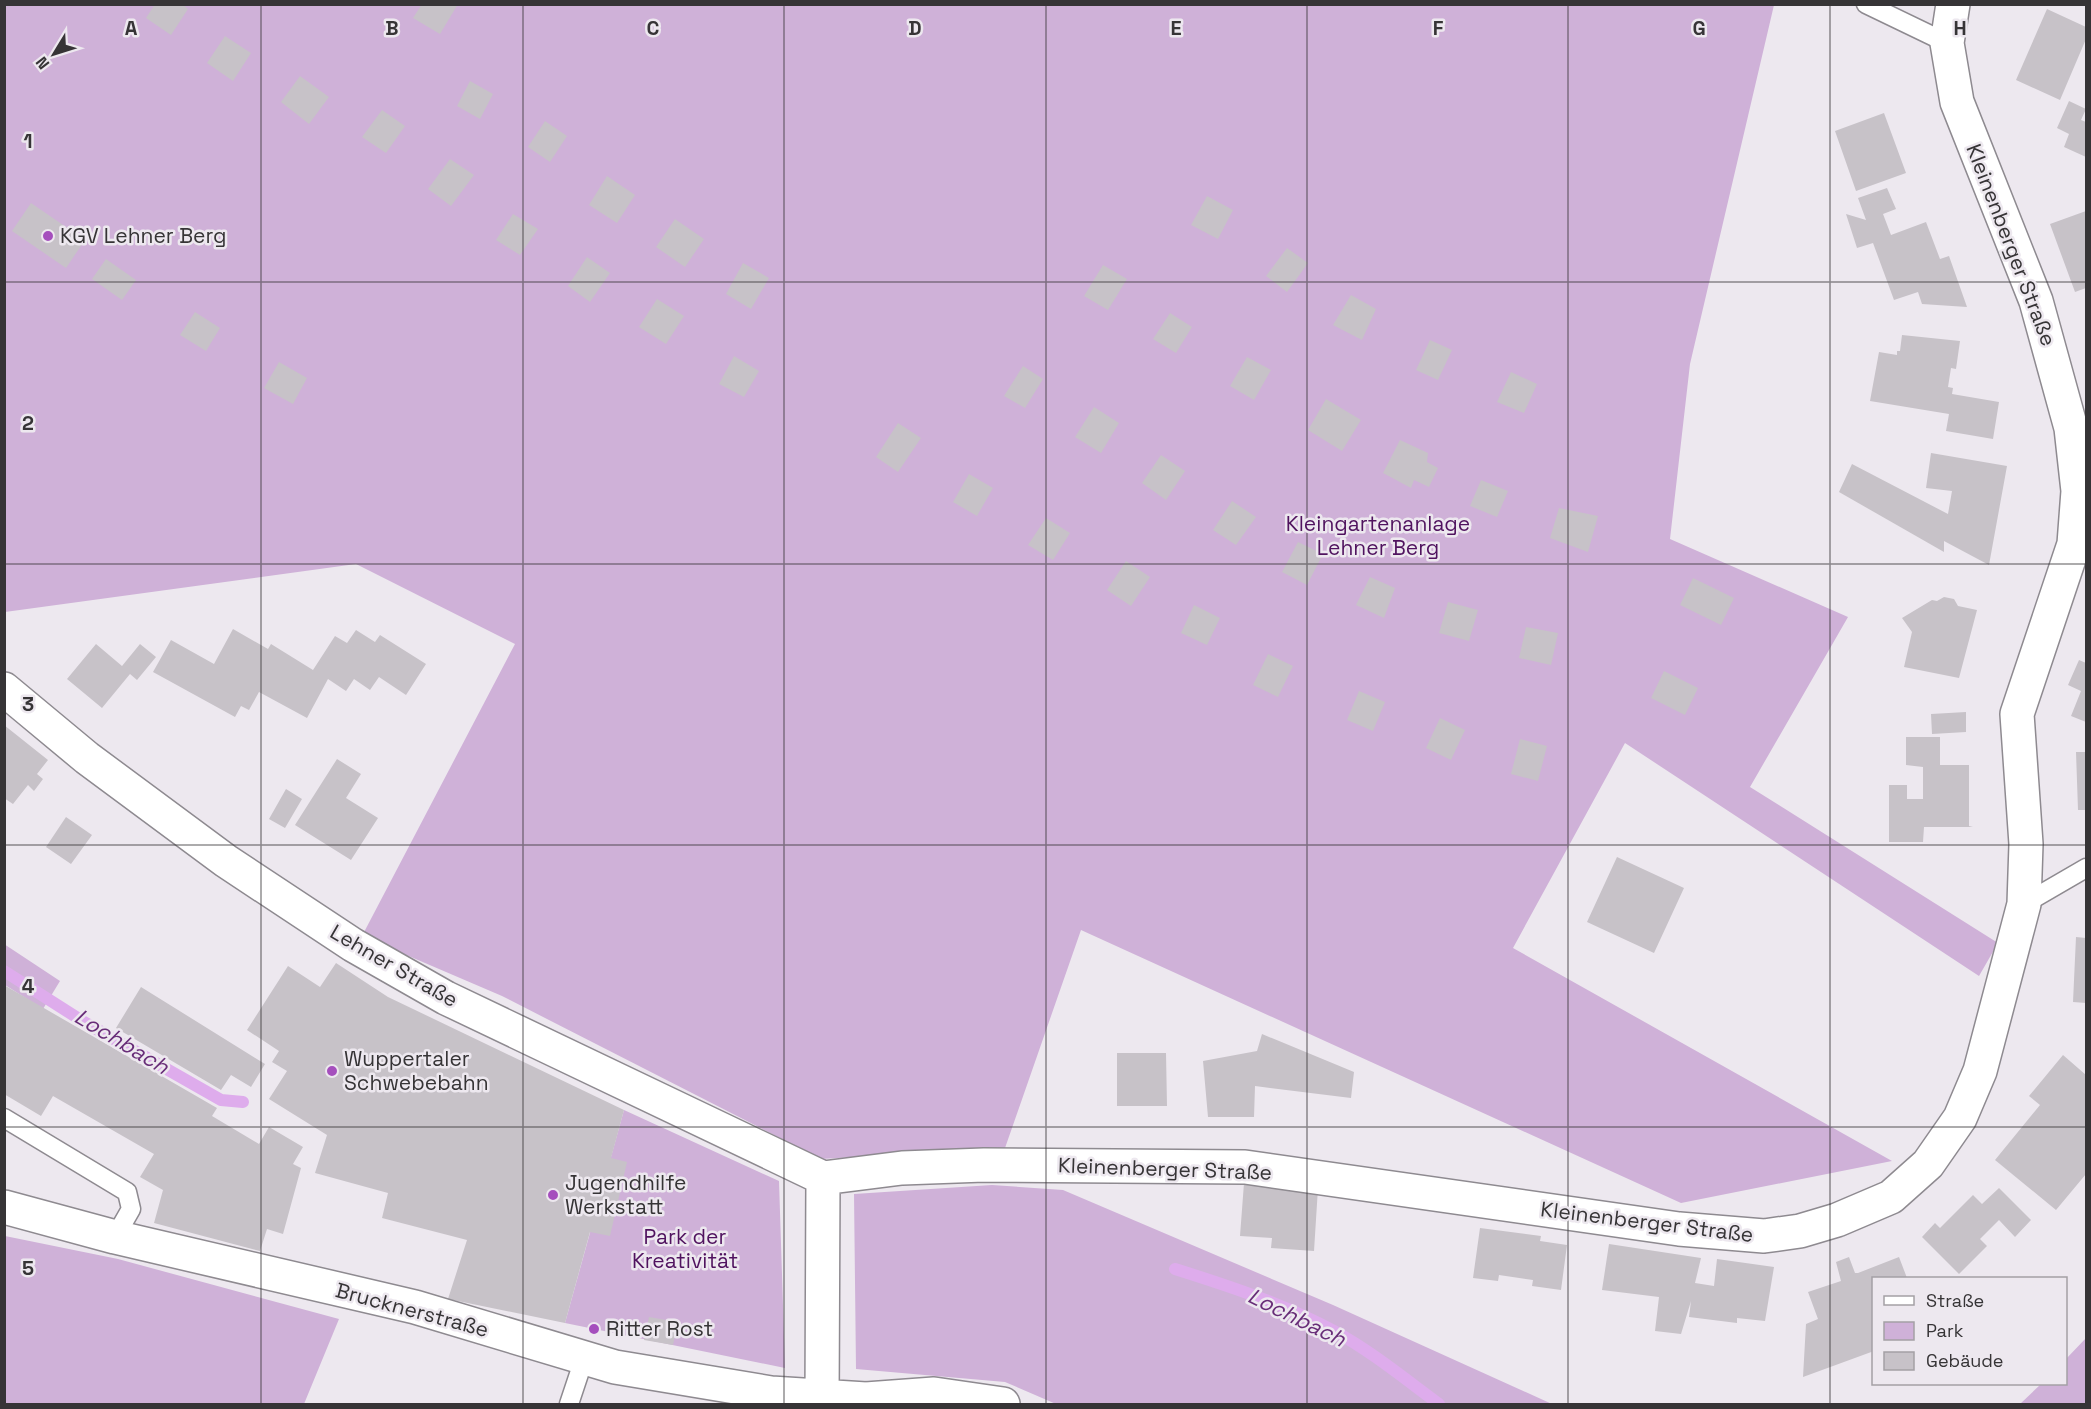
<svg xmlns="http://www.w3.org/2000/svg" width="2091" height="1409" font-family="'Space Grotesk',sans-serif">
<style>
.green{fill:#cfb1d8}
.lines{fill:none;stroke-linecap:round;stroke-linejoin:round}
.stream{stroke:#deacec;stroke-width:12}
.building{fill:#c7c2c8}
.lane-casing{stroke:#8e8a90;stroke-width:21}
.street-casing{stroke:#8e8a90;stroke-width:36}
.lane{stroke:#fff;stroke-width:18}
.street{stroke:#fff;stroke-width:33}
.grid{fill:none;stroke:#363436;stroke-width:1.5;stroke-opacity:0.55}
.poi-dot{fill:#a54fbd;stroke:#ede8ef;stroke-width:2}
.labels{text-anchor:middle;stroke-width:5;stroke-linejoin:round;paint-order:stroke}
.poi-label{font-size:21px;fill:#363436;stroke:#ede8ef;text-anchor:start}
.street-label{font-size:21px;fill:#363436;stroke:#ede8ef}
.park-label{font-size:21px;fill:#50135f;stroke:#ede8ef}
.water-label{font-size:22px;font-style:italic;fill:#682d78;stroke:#ede8ef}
.grid-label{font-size:20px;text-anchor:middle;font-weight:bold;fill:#363436;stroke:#ede8ef;stroke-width:5;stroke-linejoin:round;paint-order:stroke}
</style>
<rect width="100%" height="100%" fill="#ede8ef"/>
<!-- green -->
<path class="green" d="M 4,5 L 1774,5 L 1690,364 L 1670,539 L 1848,617 L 1750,787 L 1998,943 L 1979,976 L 1625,743 L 1513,948 L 1892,1161 L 1681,1203 L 1081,930 L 1005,1148 L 821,1159 L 502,996 L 362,936 L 515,644 L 356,564 L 5,612 Z
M 4,944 L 60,981 L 43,1009 L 5,985 Z
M 624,1110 L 779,1181 L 785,1368 L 565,1323 Z
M 992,1185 L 1063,1190 L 1333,1305 L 1552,1404 L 1056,1404 L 1005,1382 L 856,1369 L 854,1194 Z
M 5,1236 L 118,1259 L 339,1319 L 304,1404 L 5,1404 Z
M 2086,1338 L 2086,1404 L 2020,1404 L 2041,1384 L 2066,1384 L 2066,1359 Z"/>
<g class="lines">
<!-- stream -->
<path class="stream" d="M 4,971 L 84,1022 L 221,1100 L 243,1102
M 1175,1269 C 1229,1286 1284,1304 1334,1331 C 1371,1351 1405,1379 1439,1404"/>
</g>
<!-- building -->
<path class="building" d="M 155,4 L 182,4 L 188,9 L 171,35 L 146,18 Z
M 422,4 L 458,4 L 440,34 L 413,18 Z
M 2047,9 L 2086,27 L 2086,39 L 2060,100 L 2016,80 Z
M 225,36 L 251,53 L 233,81 L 207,63 Z
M 300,76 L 329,97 L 309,124 L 281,102 Z
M 470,81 L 493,94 L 480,119 L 457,106 Z
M 2069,101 L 2086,109 L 2081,120 L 2086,122 L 2086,157 L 2064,147 L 2069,134 L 2057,128 Z
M 382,110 L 405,126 L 386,153 L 362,137 Z
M 1884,113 L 1906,173 L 1856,191 L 1835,131 Z
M 545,121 L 567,136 L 550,162 L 528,147 Z
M 450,159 L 474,175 L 451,206 L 428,189 Z
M 607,176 L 635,195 L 617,223 L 589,205 Z
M 1887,188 L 1896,209 L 1883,214 L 1891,235 L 1926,222 L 1940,259 L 1949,256 L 1967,307 L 1922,304 L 1918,292 L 1894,300 L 1873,243 L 1857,248 L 1846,214 L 1866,220 L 1858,198 Z
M 1207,196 L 1233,210 L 1218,239 L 1191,225 Z
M 31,203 L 85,240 L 66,268 L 12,231 Z
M 2086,211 L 2086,288 L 2075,292 L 2050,224 Z
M 513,214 L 538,229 L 520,255 L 496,240 Z
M 675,219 L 704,239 L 685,267 L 656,247 Z
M 1287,248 L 1308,263 L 1287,292 L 1266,276 Z
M 587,257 L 610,273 L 590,302 L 568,286 Z
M 106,259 L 136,280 L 122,300 L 92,279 Z
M 743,263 L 769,278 L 751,309 L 726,294 Z
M 1103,265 L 1127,279 L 1108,310 L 1084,296 Z
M 1351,295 L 1376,309 L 1362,340 L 1333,325 Z
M 657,299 L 684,316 L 666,344 L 639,327 Z
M 195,312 L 220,328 L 206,351 L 180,335 Z
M 1170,313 L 1192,327 L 1176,353 L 1153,339 Z
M 1902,335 L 1960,341 L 1956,369 L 1951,368 L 1948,387 L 1953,388 L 1952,394 L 1999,402 L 1993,439 L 1946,431 L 1949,414 L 1870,401 L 1879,352 L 1897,355 L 1897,351 L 1900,351 Z
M 1430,340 L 1452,350 L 1438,380 L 1416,370 Z
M 734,356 L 759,371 L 744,397 L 719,384 Z
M 1247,357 L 1271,370 L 1254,400 L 1230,386 Z
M 279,362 L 307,378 L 293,404 L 264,388 Z
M 1023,366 L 1043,379 L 1025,408 L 1004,396 Z
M 1511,372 L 1537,384 L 1524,413 L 1497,402 Z
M 1326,399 L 1361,420 L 1342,451 L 1308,430 Z
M 1094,407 L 1119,423 L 1101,453 L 1075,437 Z
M 898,423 L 921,438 L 898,472 L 876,457 Z
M 1400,440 L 1428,453 L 1427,462 L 1438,468 L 1429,487 L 1414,480 L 1411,488 L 1383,473 Z
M 1931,453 L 2007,466 L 1989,565 L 1944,541 L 1944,552 L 1839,492 L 1852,464 L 1948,514 L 1952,491 L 1926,488 Z
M 1161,455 L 1185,471 L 1166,500 L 1142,483 Z
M 969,474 L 993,488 L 977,516 L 953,502 Z
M 1481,480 L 1508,491 L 1497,517 L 1470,506 Z
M 1232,501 L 1256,517 L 1236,545 L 1213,530 Z
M 1559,508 L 1598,516 L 1588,552 L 1550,538 Z
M 1046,518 L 1070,533 L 1053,560 L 1028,545 Z
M 1298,542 L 1323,554 L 1307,585 L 1282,572 Z
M 1126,561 L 1150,577 L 1131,606 L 1107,590 Z
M 1370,577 L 1395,588 L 1384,618 L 1356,605 Z
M 1693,578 L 1734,598 L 1721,625 L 1680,605 Z
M 1944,597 L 1954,599 L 1958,606 L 1977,610 L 1959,678 L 1904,667 L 1912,632 L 1902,618 L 1932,600 L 1937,601 Z
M 1448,602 L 1478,610 L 1469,641 L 1439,633 Z
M 1194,605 L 1220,618 L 1207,645 L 1181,633 Z
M 1526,627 L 1558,633 L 1551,665 L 1519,658 Z
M 233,629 L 268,649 L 271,644 L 313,670 L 335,636 L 347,643 L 356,630 L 375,642 L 380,635 L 426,664 L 406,695 L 379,677 L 370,690 L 354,679 L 346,691 L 328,679 L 307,718 L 259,692 L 249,710 L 241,706 L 235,717 L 153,672 L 171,640 L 214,664 Z
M 96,644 L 122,666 L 140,644 L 156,657 L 137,680 L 130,674 L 102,708 L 67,679 Z
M 1268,654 L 1293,666 L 1278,697 L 1253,685 Z
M 2079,660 L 2086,663 L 2086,722 L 2071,716 L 2081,691 L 2068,685 Z
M 1664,671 L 1698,688 L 1685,715 L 1651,698 Z
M 1359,691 L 1385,702 L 1373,731 L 1347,720 Z
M 1966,712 L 1966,732 L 1932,734 L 1931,714 Z
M 1440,718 L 1465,730 L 1451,760 L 1426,748 Z
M 4,725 L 48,760 L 37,774 L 43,779 L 34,791 L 28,785 L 13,804 L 4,798 Z
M 1906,737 L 1940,737 L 1940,765 L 1969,765 L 1969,826 L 1973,827 L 1924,827 L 1923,842 L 1889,842 L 1889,785 L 1907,785 L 1907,799 L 1923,799 L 1923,767 L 1906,765 Z
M 1520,739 L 1547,746 L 1538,781 L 1511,774 Z
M 2076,752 L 2086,752 L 2086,810 L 2078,810 Z
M 337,759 L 361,774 L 346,798 L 378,818 L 351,860 L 295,825 Z
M 286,789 L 302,799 L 285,828 L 269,819 Z
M 66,817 L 92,835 L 71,864 L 46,847 Z
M 1617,857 L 1684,888 L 1654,953 L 1587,922 Z
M 2076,937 L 2086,938 L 2086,1003 L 2073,1002 Z
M 336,963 L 388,997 L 624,1110 L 611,1158 L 627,1162 L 610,1236 L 590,1232 L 565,1323 L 448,1299 L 467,1240 L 382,1218 L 388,1193 L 315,1173 L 327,1135 L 269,1099 L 287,1071 L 272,1062 L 279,1051 L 247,1030 L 288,966 L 320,987 Z
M 4,985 L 217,1108 L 212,1116 L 259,1144 L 269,1127 L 303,1147 L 293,1164 L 301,1168 L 283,1234 L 267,1229 L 260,1251 L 154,1223 L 163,1190 L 140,1177 L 154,1154 L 53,1096 L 41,1116 L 4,1094 Z
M 141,987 L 265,1064 L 251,1087 L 231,1075 L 221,1090 L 116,1028 Z
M 1262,1034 L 1354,1072 L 1351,1098 L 1255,1086 L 1254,1117 L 1208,1117 L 1203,1061 L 1257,1051 Z
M 1117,1053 L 1166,1053 L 1167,1106 L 1117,1106 Z
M 2063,1055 L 2086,1075 L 2086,1174 L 2056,1210 L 1995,1160 L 2040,1105 L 2029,1096 Z
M 1244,1183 L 1318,1188 L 1314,1251 L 1271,1248 L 1272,1238 L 1240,1236 Z
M 1999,1188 L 2031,1220 L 2015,1237 L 1999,1220 L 1980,1239 L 1987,1246 L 1959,1274 L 1922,1237 L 1935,1223 L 1940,1228 L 1973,1195 L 1982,1204 Z
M 1480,1228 L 1541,1236 L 1540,1241 L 1567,1245 L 1561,1290 L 1532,1286 L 1533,1280 L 1499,1275 L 1498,1281 L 1473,1278 Z
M 1609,1244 L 1701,1258 L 1695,1283 L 1714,1286 L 1717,1259 L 1774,1267 L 1765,1321 L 1737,1318 L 1737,1323 L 1689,1317 L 1691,1301 L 1681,1334 L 1655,1331 L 1659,1297 L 1602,1290 Z
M 1849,1257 L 1855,1273 L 1858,1273 L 1899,1257 L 1907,1278 L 1874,1278 L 1874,1351 L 1803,1377 L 1806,1324 L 1818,1319 L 1808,1292 L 1841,1281 L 1836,1262 Z
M 649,1317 L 678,1322 L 673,1345 L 644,1340 Z"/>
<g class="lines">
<defs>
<path id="lane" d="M 1866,4 L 1947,43
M 2024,904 L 2086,868
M 4,1118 L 127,1192 L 131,1209 L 115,1237
M 569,1404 L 584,1359"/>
<path id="street" d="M 4,689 L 87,758 L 226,861 L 353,945 L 446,998 L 823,1178
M 823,1178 L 902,1168 L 984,1165 L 1245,1167 L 1679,1229 L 1764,1236 L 1800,1231 L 1837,1220 L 1891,1197 L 1928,1164 L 1960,1118 L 1980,1071 L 2024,904 L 2026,844 L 2017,714 L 2074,544 L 2078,491 L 2071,428 L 2036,301 L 1957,102 L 1947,43 L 1953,4
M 4,1207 L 115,1237 L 415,1307 L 615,1367 L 771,1393 L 866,1399 L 934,1394 L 1003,1404
M 822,1404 L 823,1178"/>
</defs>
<!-- lane casing -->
<use href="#lane" class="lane-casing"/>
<!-- street casing -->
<use href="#street" class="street-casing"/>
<!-- lane -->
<use href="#lane" class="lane"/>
<!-- street -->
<use href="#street" class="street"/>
</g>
<!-- grid -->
<path class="grid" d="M 261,4 L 261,1404M 523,4 L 523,1404M 784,4 L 784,1404M 1046,4 L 1046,1404M 1307,4 L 1307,1404M 1568,4 L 1568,1404M 1830,4 L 1830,1404M 4,282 L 2086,282M 4,564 L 2086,564M 4,845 L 2086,845M 4,1127 L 2086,1127"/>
<!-- markers -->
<g class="poi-dot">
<circle cx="48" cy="236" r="6"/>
<circle cx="332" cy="1071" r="6"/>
<circle cx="553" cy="1195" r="6"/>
<circle cx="594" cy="1329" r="6"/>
</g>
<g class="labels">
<!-- poi labels -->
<g class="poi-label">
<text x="60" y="243">KGV Lehner Berg</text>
<text x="344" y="1066">Wuppertaler<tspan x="344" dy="24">Schwebebahn</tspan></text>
<text x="565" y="1190">Jugendhilfe<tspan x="565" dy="24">Werkstatt</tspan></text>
<text x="606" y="1336">Ritter Rost</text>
</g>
<!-- street labels -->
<g class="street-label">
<text transform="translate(2011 245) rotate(69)" y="7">Kleinenberger Straße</text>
<text transform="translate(394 966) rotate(30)" y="7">Lehner Straße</text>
<text transform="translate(1165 1169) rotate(2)" y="7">Kleinenberger Straße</text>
<text transform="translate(1647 1222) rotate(7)" y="7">Kleinenberger Straße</text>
<text transform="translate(412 1310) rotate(15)" y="7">Brucknerstraße</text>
</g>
<!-- park labels -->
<g class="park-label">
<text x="1378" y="531">Kleingartenanlage<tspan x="1378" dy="24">Lehner Berg</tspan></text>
<text x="685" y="1244">Park der<tspan x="685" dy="24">Kreativität</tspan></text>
</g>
<!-- water labels -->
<g class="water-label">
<text transform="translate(122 1041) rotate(31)" y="8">Lochbach</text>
<text transform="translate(1297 1317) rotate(26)" y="8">Lochbach</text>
</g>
</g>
<g class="grid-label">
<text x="131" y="35">A</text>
<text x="392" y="35">B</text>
<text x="653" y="35">C</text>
<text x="915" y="35">D</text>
<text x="1176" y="35">E</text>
<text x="1438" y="35">F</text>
<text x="1699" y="35">G</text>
<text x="1960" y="35">H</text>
<text x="28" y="148">1</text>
<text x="28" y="430">2</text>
<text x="28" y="711">3</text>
<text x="28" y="993">4</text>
<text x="28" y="1275">5</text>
</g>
<!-- border -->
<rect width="2091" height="1409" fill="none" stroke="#363436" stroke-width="12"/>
<!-- legend -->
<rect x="1872" y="1277" width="195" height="108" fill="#ede8ef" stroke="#a4a0a5" stroke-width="1.5"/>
<rect x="1884" y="1296" width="30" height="9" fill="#ffffff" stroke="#a4a0a5" stroke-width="1.5"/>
<text x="1926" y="1307" font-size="18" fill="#363436">Straße</text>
<rect x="1884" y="1322" width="30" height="18" fill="#cfb1d8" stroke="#a4a0a5" stroke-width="1.5"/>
<text x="1926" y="1337" font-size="18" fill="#363436">Park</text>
<rect x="1884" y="1352" width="30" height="18" fill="#c7c2c8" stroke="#a4a0a5" stroke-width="1.5"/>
<text x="1926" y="1367" font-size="18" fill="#363436">Gebäude</text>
<!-- north arrow -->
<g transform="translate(54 54) rotate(232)" stroke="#ede8ef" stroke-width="4.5" paint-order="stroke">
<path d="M0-4.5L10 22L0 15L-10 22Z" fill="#363436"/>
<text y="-9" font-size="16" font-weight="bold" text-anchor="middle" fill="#363436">N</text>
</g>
</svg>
